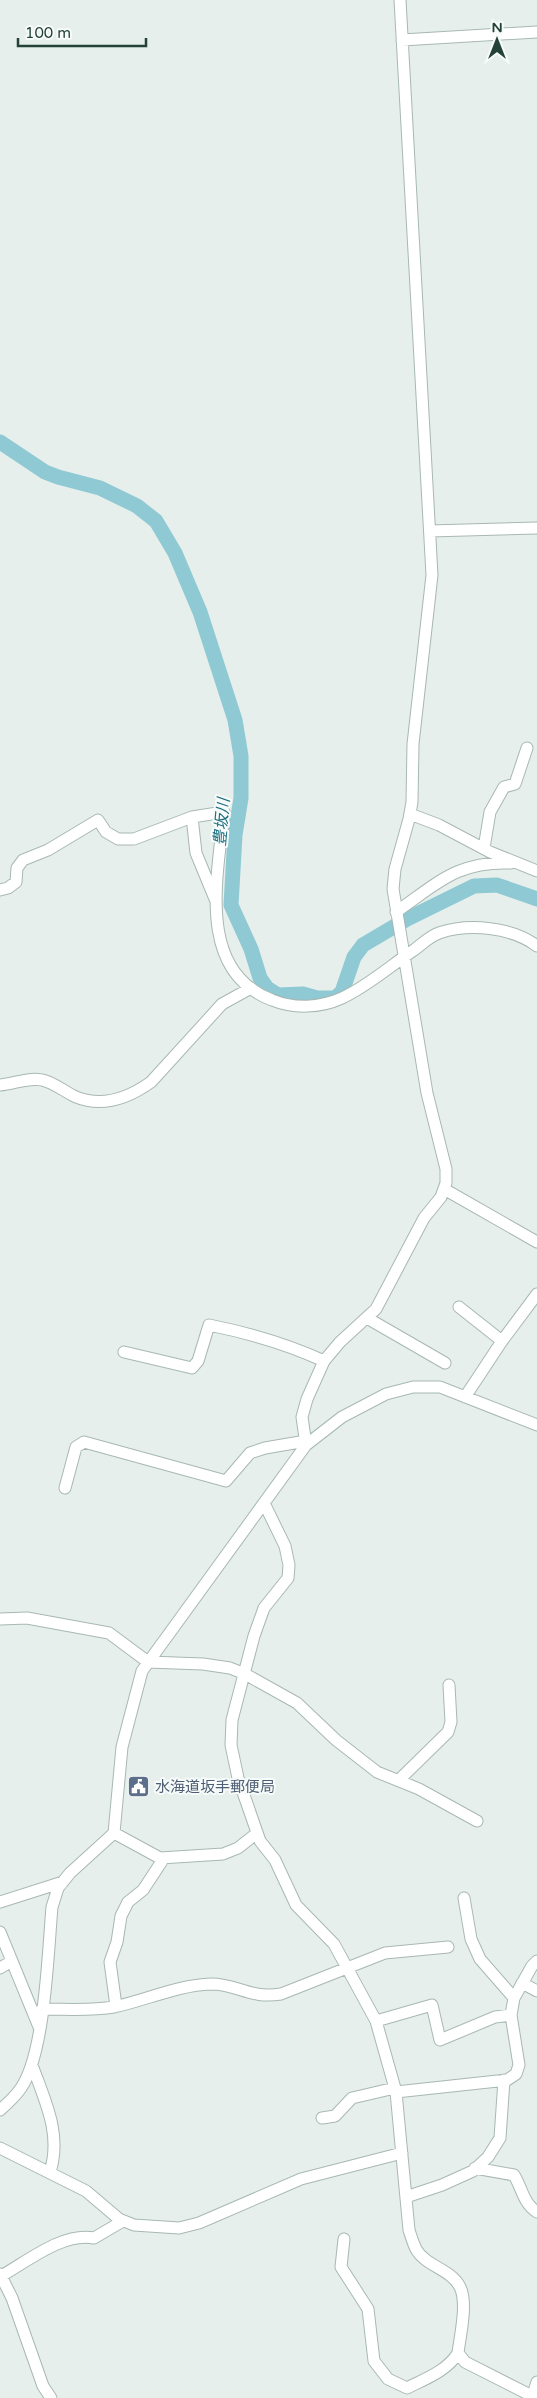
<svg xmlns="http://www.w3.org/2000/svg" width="537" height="2398" font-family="'Varela Round','Noto Sans JP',sans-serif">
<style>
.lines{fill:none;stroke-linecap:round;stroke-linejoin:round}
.river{stroke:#8ec9d4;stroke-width:15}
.minor-casing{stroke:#a8b8b2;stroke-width:13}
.minor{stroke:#fff;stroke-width:11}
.labels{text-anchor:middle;stroke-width:4;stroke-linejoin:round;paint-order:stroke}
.service-label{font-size:15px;fill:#4e5e75;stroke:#f7fbf9;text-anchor:start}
.water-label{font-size:16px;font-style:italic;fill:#1c6f80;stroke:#f7fbf9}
</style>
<rect width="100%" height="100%" fill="#e6efeb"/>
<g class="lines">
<!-- river -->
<path class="river" d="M 0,442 L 45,472 L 58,477 L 100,488 L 137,506 L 156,521 L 175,553 L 200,612 L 235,720 L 241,756 L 241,798 L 235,835 L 231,905 L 251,949 L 260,978 L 267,988 L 278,995 L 303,994 L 317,998 L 335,998 L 342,992 L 354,957 L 363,945 L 407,919 L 474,886 L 497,885 L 537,899"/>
<defs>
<path id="minor" d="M 402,40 L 537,32
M 430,531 L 537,528
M 410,814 L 439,825 L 490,852 L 537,871
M 192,817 L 196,853 L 215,899
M 484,848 L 490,812 L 504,787 L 515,784 L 527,748
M 0,890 L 8,888 L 16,882 L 17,868 L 23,860 L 48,850 L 98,820 L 106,832 L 118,839 L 134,839 L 192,817 L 224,812 C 218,874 195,971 272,1000 C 294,1009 320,1008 342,998 C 368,986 390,966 414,950 C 422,944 430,936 439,933 C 469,923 512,927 537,946
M 396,912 C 438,883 457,861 511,863
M 0,1085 C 14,1084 28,1077 42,1080 C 53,1082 65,1092 76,1097 C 103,1108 130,1097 151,1082 L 222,1004 L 251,988
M 444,1189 L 537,1242
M 459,1307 L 502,1341 L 465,1397
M 367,1318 L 445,1363
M 502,1341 L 537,1294
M 124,1352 L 192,1368 L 198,1361 L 209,1325 C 249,1333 287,1344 324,1361
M 306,1445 L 302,1417 L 307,1399 L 324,1361 L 340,1342 L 376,1309 L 424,1218 L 441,1197 L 446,1183 L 446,1169 L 427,1093 L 393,889 L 395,869 L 409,819 L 412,802 L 413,744 L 432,575 L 400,0
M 65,1488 L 76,1447 L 84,1442 L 226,1481 L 250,1453 L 265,1448 L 306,1441
M 264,1503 L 285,1546 L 289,1565 L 288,1578 L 264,1608 L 254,1636 L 232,1720 L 231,1745 L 238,1778 L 260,1841 L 275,1860 L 296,1905 L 334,1944 L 376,2021 L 396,2092 L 409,2230 C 411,2236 413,2243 416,2249 C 425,2266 451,2269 460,2287 C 468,2303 460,2336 458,2353 L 465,2362 L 532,2396
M 0,1619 L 27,1618 L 109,1633 L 148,1662 L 203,1664 L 230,1668 L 245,1674 L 297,1703 L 336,1740 L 377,1772 L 419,1789 L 477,1821
M 399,1780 L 448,1732 L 451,1722 L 449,1685
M 114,1833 L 160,1858 L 223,1854 L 238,1848 L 257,1833
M 464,1898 L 471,1939 L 480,1959 L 514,1998
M 0,1902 L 63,1882
M 0,1932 L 39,2027
M 0,1968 L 12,1961
M 522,1983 L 537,1991
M 116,2006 L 110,1962 L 117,1942 L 121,1916 L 128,1902 L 143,1890 L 164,1858
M 42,2009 C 66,2009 91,2011 114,2007 C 146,2000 178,1985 211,1984 C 238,1984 249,1999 281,1994 L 385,1953 L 448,1947
M 376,2021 L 432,2005 L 440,2040 L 495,2017 L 511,2015
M 32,2065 C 45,2101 62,2134 50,2172
M 396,2092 L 507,2080 L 516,2074 L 519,2065 L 511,2015 L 514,1998 L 532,1966 L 537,1961
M 0,2110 C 8,2103 15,2097 21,2088 C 45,2053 48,1952 52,1907 L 58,1888 L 70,1873 L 114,1833 L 122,1747 L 142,1671 L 306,1445 L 342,1417 L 386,1394 L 413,1387 L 440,1387 L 537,1425
M 322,2118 L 335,2116 L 352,2098 L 395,2088
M 0,2148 L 86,2191 L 119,2219 L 134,2225 L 179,2228 L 199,2223 L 301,2179 L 402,2153
M 475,2168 L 514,2175 C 522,2188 523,2203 537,2212
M 406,2197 L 442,2185 L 473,2171 L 488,2157 L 500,2138 L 504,2080
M 344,2239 L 341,2267 L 368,2309 L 374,2361 L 388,2379 L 407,2388 C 425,2379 447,2371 458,2353
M 0,2274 L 12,2298 L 43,2386 L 51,2398
M 1,2276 C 28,2261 63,2232 94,2238 L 123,2221
M 532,2398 L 537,2382"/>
</defs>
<!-- minor casing -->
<use href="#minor" class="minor-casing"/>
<!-- minor -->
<use href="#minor" class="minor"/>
</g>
<!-- icons -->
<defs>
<symbol id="civic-square" viewBox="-11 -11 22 22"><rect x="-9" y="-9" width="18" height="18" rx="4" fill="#5c6f8a" stroke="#f7fbf9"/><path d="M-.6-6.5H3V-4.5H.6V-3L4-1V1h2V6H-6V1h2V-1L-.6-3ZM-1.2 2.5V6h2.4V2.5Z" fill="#fff"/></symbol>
</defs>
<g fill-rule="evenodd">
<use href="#civic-square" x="126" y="1774" width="25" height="25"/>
</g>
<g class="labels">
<!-- service labels -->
<g class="service-label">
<text x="155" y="1792">水海道坂手郵便局</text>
</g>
<!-- water labels -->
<g class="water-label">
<text transform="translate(221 822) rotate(-85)" y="6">豊坂川</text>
</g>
</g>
<!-- north arrow -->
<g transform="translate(497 40)" stroke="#f7fbf9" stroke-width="4" paint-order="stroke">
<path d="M0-4L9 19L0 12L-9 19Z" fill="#24423a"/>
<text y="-8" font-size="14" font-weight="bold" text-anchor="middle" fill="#24423a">N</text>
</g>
<!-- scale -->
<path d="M18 38v8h128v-8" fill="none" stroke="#24423a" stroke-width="2.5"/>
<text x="25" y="38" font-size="15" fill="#24423a" stroke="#f7fbf9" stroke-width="4" paint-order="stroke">100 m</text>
</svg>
